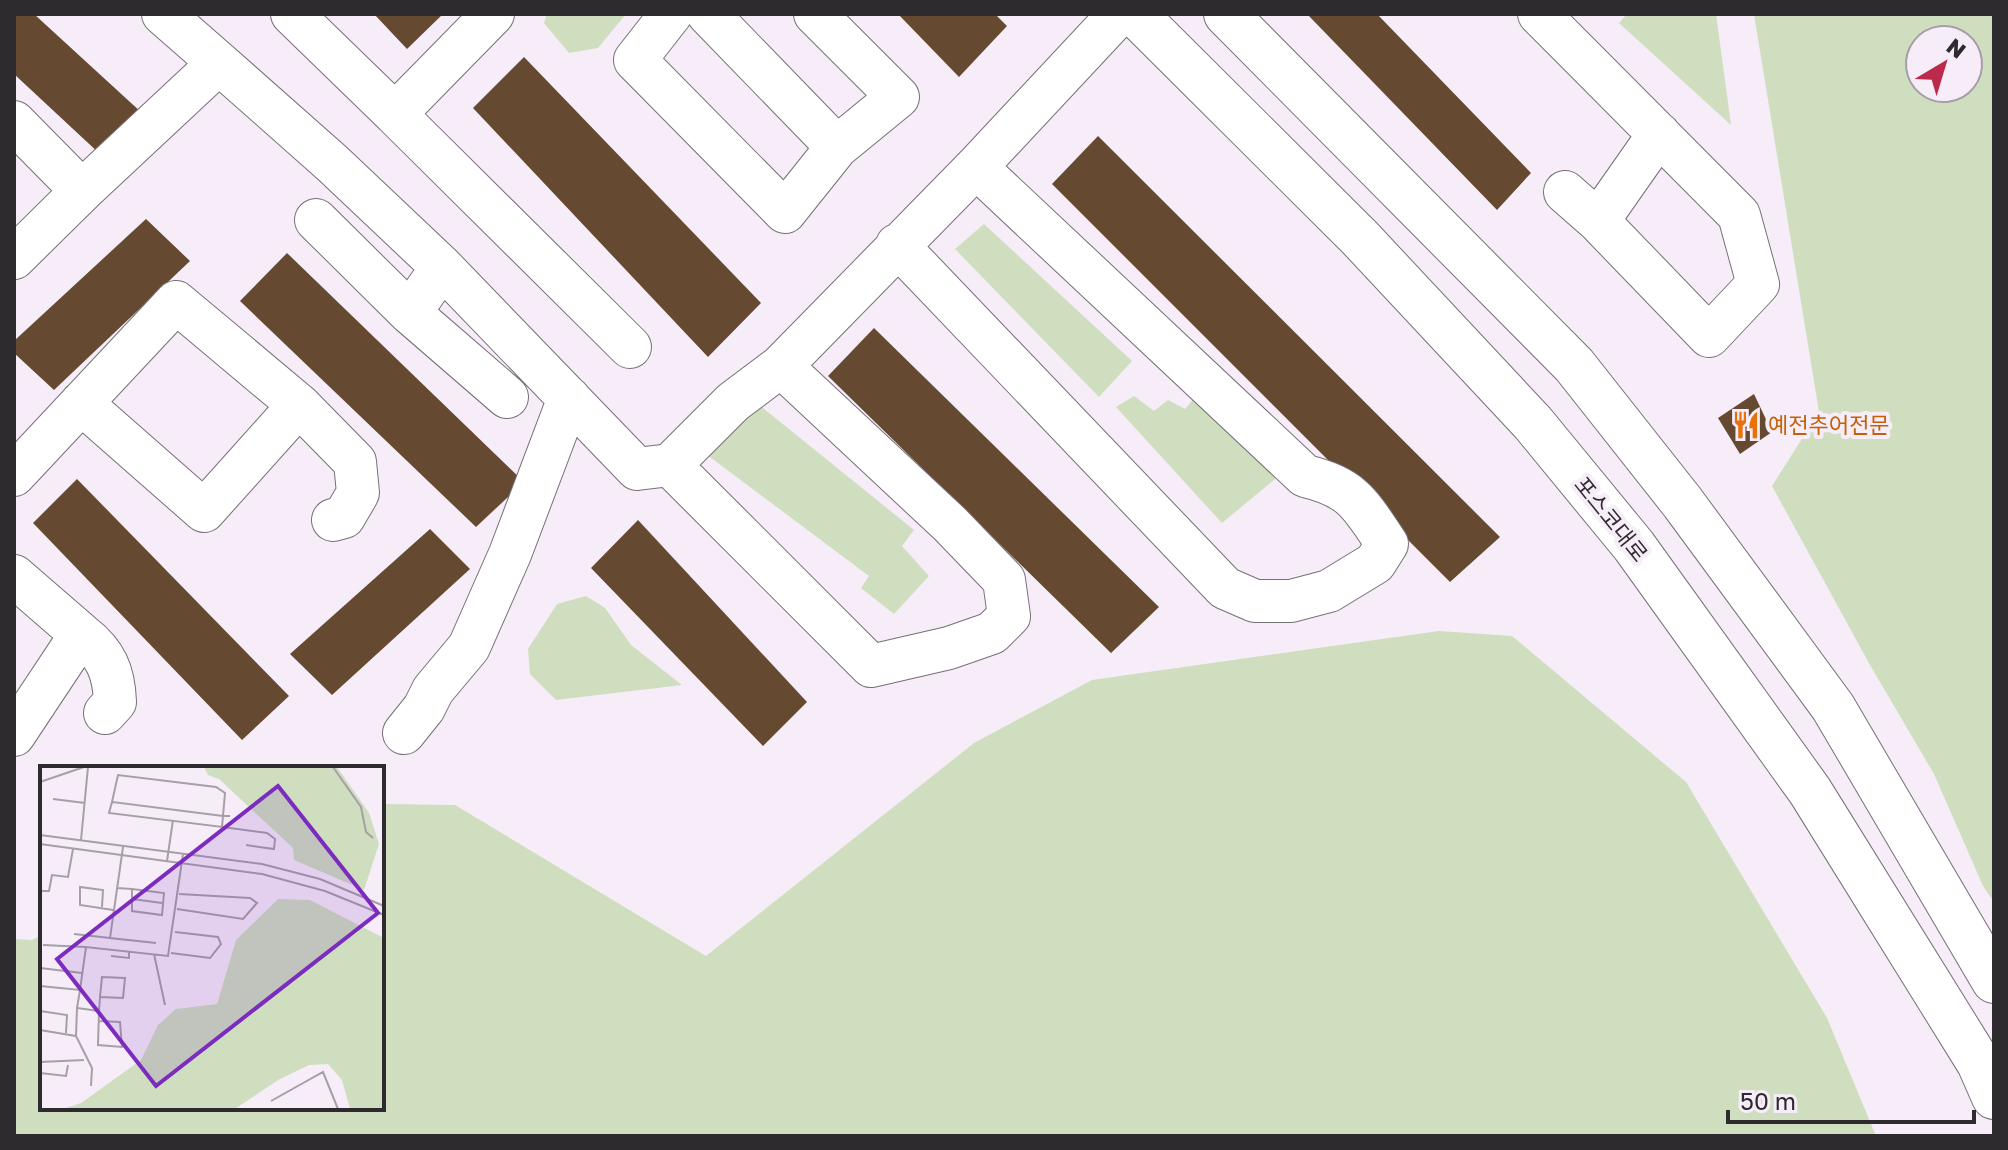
<svg xmlns="http://www.w3.org/2000/svg" width="2008" height="1150" font-family="'Golos Text','Noto Sans KR',sans-serif">
<style>
.green{fill:#cedebe;fill-rule:evenodd}
.building{fill:#654a31}
.lines{fill:none;stroke-linecap:round;stroke-linejoin:round}
.minor-casing{stroke:#776f78;stroke-width:44}
.major-casing{stroke:#776f78;stroke-width:46}
.minor{stroke:#fff;stroke-width:42}
.major{stroke:#fff;stroke-width:44}
.labels{text-anchor:middle;stroke-width:8;stroke-linejoin:round;paint-order:stroke}
.food-label{font-size:22px;fill:#c56008;stroke:#f6edf8;text-anchor:start}
.street-label{font-size:22px;fill:#2e2b2f;stroke:#f6edf8}
.inset-road{fill:none;stroke:#a69fa8;stroke-width:2}
.view{fill:#7b2cbf;fill-opacity:0.15;stroke:#7b2cbf;stroke-width:4}
.inset-edge{fill:none;stroke:#2e2b2f;stroke-width:4}
</style>
<rect width="100%" height="100%" fill="#f6edf8"/>
<!-- green -->
<path class="green" d="M 547,14 L 626,14 L 598,48 L 569,53 L 544,23 Z
M 1627,14 L 1716,14 L 1731,125 L 1619,23 Z
M 1754,14 L 1994,14 L 1994,902 L 1983,886 L 1934,774 L 1870,665 L 1772,486 L 1819,412 ZM 1968,40 L 1968,88 L 1920,88 L 1920,40 Z
M 984,224 L 1132,361 L 1099,397 L 955,249 Z
M 1134,396 L 1154,411 L 1168,400 L 1185,409 L 1196,396 L 1286,470 L 1222,523 L 1116,407 Z
M 758,404 L 914,530 L 902,546 L 929,576 L 894,614 L 861,588 L 869,576 L 706,454 Z
M 586,596 L 605,608 L 631,645 L 682,685 L 556,700 L 530,674 L 528,649 L 557,604 Z
M 1439,631 L 1512,636 L 1686,782 L 1827,1018 L 1876,1136 L 14,1136 L 14,939 L 32,940 L 42,935 L 42,1108 L 382,1108 L 382,804 L 455,805 L 706,956 L 974,743 L 1092,680 Z"/>
<!-- building -->
<path class="building" d="M 14,14 L 34,14 L 142,113 L 101,155 L 14,74 Z
M 374,14 L 443,14 L 407,49 Z
M 898,14 L 995,14 L 1007,26 L 959,77 Z
M 1307,14 L 1377,14 L 1531,173 L 1497,210 Z
M 524,57 L 761,303 L 708,357 L 473,108 Z
M 1098,136 L 1500,537 L 1450,582 L 1052,184 Z
M 146,219 L 190,261 L 54,390 L 14,353 L 14,341 Z
M 287,253 L 524,482 L 476,527 L 240,301 Z
M 874,328 L 1159,607 L 1111,653 L 828,376 Z
M 1754,394 L 1772,432 L 1740,454 L 1718,418 Z
M 77,479 L 289,696 L 242,740 L 33,523 Z
M 638,520 L 807,702 L 763,746 L 591,568 Z
M 430,529 L 470,569 L 332,695 L 290,654 Z"/>
<g class="lines">
<defs>
<path id="minor" d="M 163,14 L 219,63
M 292,14 L 395,114
M 493,14 L 395,114 L 630,347
M 671,14 L 635,60 L 785,212 L 837,147 L 898,97 L 815,14
M 708,14 L 837,147
M 1539,14 L 1739,215 L 1758,284 L 1709,336 L 1598,221 L 1565,192
M 14,122 L 82,191
M 316,220 L 410,313 L 442,267
M 1598,221 L 1659,134
M 897,245 L 1225,588 L 1255,601 L 1291,601 L 1329,591 L 1375,563 L 1387,544 C 1361,505 1353,487 1305,476 L 976,167
M 14,258 L 82,191 L 219,63 L 332,163 L 442,267 L 637,469 L 670,465 L 733,402 L 781,366 L 976,167 L 1119,14
M 410,313 L 507,397
M 299,405 L 355,462 L 358,493 L 344,517 L 333,520
M 670,465 L 871,666 L 949,648 L 992,633 L 1009,616 L 1004,580 L 950,524 L 781,366
M 14,475 L 176,302 L 299,405 L 204,511 L 81,403
M 14,576 L 81,634 L 14,735
M 81,634 C 106,653 114,672 115,702 L 105,713
M 404,733 L 424,708 L 433,690 L 469,647 L 510,554 L 569,398"/>
<path id="major" d="M 1135,14 L 1360,238 L 1533,423 L 1634,546 L 1810,791 L 1979,1063 L 1994,1097
M 1226,14 L 1574,365 L 1683,503 L 1833,707 L 1994,981"/>
</defs>
<!-- minor casing -->
<use href="#minor" class="minor-casing"/>
<!-- major casing -->
<use href="#major" class="major-casing"/>
<!-- minor -->
<use href="#minor" class="minor"/>
<!-- major -->
<use href="#major" class="major"/>
</g>
<!-- icons -->
<defs>
<symbol id="restaurant-bare" viewBox="-9 -9 18 18"><path d="M-5-6h1v4h1v-4h1v4h1v-4h1v5L-1.5 .5V6h-2V.5L-5-1ZM5-6V6H3V1.5H1.5Q1.5-4 5-6Z" fill="#e8710a" stroke="#f6edf8" stroke-width="2.5" paint-order="stroke"/></symbol>
</defs>
<g fill-rule="evenodd">
<use href="#restaurant-bare" x="1726" y="405" width="40" height="40"/>
</g>
<g class="labels">
<!-- food labels -->
<g class="food-label">
<text x="1768" y="433">예전추어전문</text>
</g>
<!-- street labels -->
<g class="street-label">
<text transform="translate(1611 519) rotate(51)" y="8">포스코대로</text>
</g>
</g>
<!-- overview -->
<g transform="translate(40 766)">
<rect width="344" height="344" fill="#f6edf8"/>
<path d="M 164,1 L 297,1 L 329,47 L 339,78 L 324,124 L 254,94 L 253,82 L 179,13 L 168,9 ZM 238,133 L 270,134 L 342,171 L 344,343 L 310,343 L 302,314 L 288,298 L 269,299 L 238,314 L 195,343 L 23,343 L 41,337 L 101,294 L 118,259 L 136,243 L 177,238 L 196,174 Z" fill="#cedebe"/>
<path class="inset-road" d="M 293,1 L 321,41 L 326,66 L 333,72M 0,16 L 44,1M 13,33 L 45,37M 72,36 L 69,47 L 182,61 L 183,50 L 185,27 L 176,21 L 78,9 L 72,36 L 183,50 L 190,50M 182,61 L 227,67 L 235,73 L 234,83 L 206,79M 0,69 L 222,98 L 280,113 L 344,140M 41,74 L 48,1M 0,78 L 222,108 L 285,125 L 344,149M 83,81 L 70,172 L 116,177M 127,95 L 133,54M 77,122 L 92,123 L 124,127 L 122,149 L 92,145 L 92,123M 0,125 L 9,125 L 12,109 L 28,111 L 33,83M 92,133 L 122,137M 62,141 L 63,124 L 40,121 L 40,139 L 73,144M 137,143 L 203,153 L 217,137 L 210,132 L 139,128M 34,168 L 70,172M 3,179 L 46,181M 131,187 L 170,192 L 181,178 L 178,171 L 135,166M 114,188 L 125,239M 71,190 L 89,192 L 89,185M 0,202 L 42,207M 0,220 L 40,224 L 46,181 L 128,190 L 143,88M 40,224 L 37,242 L 59,245 L 60,231 L 62,211 L 85,212 L 83,232 L 60,231M 0,245 L 27,249 L 26,267M 59,245 L 58,279 L 82,281 L 80,256 L 59,255M 0,264 L 36,270 L 37,242M 36,270 L 52,302 L 51,320M 0,296 L 44,294M 0,307 L 26,310 L 28,299M 231,335 L 283,306 L 298,343"/>
<path class="view" d="M 238,20 L 338,147 L 116,320 L 17,193 Z"/>
<rect width="344" height="344" class="inset-edge"/>
</g>
<!-- border -->
<rect width="2008" height="1150" fill="none" stroke="#2e2b2f" stroke-width="32"/>
<!-- north arrow -->
<g transform="translate(1944 64) rotate(38)"><circle r="38" fill="#f6edf8" stroke="#a69fa8" stroke-width="2"/>
<path d="M0-6L14 30L0 20L-14 30Z" fill="#bb2a4a"/>
<text y="-12" font-size="22" font-weight="bold" text-anchor="middle" fill="#2e2b2f">N</text>
</g>
<!-- scale -->
<path d="M1728 1110v12h246v-12" fill="none" stroke="#2e2b2f" stroke-width="4"/>
<text x="1740" y="1110" font-size="24" fill="#2e2b2f" stroke="#f6edf8" stroke-width="6" paint-order="stroke">50 m</text>
</svg>
